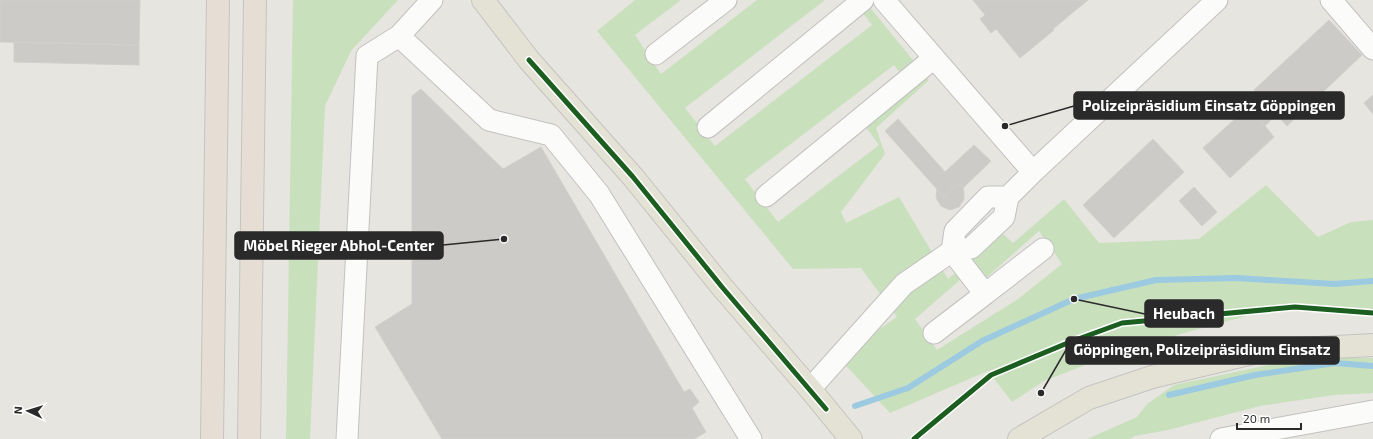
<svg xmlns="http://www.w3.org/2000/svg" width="1373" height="439" font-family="'Exo 2',sans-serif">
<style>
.green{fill:#c9e0bd;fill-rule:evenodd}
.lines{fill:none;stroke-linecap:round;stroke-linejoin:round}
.stream{stroke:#9ccae0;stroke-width:6}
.building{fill:#cccbc7;stroke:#d2d0cc}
.minor-casing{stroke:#c2c1c0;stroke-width:23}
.major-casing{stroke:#c4c3c1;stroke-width:24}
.highway-casing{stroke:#c4c3c1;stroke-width:24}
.minor{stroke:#fbfbfa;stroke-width:21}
.major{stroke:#e4e2d5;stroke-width:22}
.highway{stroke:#e6ded5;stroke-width:22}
.cycleway-casing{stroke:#fff;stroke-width:8}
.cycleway{stroke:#1b5e20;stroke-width:5}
.leader{fill:none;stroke:#2a2a2a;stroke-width:1.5}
.callout-dot{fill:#2a2a2a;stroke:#fff;stroke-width:1.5}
.callout{fill:#2a2a2a;stroke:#2a2a2a;stroke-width:1.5}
.callout-label{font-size:15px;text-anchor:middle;font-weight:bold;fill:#fff}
</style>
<rect width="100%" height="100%" fill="#e7e5e0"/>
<!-- green -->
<path class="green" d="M 293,0 L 398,0 L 351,51 L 325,106 L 310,439 L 286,439 Z
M 635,0 L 681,0 L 635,35 L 661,74 L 757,0 L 825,0 L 685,108 L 715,146 L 872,25 L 853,0 L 864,0 L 929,80 L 876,128 L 885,154 L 841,212 L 846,223 L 899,197 L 948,279 L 1002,233 L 1013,243 L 1064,199 L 1099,243 L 1199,239 L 1266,185 L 1318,237 L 1351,222 L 1373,220 L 1373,309 L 1294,303 L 1184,333 L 1093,362 L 1044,381 L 1012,402 L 988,371 L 890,413 L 838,357 L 897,317 L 861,268 L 793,269 L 597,31 ZM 894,65 L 907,82 L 860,119 L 879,145 L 778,222 L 745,179 ZM 1039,231 L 1062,264 L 1018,299 L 937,350 L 915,319 L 961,279 L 987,277 Z
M 1328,358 L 1373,358 L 1373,393 L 1334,395 L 1260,406 L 1168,430 L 1135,436 L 1130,439 L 1087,439 L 1137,417 L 1147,404 L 1174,385 L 1287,361 Z"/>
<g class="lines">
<!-- stream -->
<path class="stream" d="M 1169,395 L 1255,375 L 1335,363 L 1373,366
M 855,406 L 908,388 L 982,341 L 1074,299 L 1156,280 L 1237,278 L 1334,284 L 1373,281"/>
</g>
<!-- building -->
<path class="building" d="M 0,0 L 140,0 L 139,45 L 0,42 Z
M 973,0 L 1088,0 L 1053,29 L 1054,30 L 1020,58 L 996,29 L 991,33 L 980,19 L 985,15 Z
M 1329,20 L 1362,55 L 1287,126 L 1254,90 Z
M 14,42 L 139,45 L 139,65 L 14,62 Z
M 421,89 L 503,169 L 541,147 L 684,392 L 690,389 L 699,402 L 692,408 L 706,432 L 694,439 L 442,439 L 375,327 L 412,304 L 412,96 Z
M 1373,95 L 1373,114 L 1364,103 Z
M 1268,105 L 1277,114 L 1265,126 L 1256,117 Z
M 1247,108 L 1265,126 L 1274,137 L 1230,178 L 1203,148 Z
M 898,119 L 945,172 L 974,145 L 991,161 L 963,188 L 958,183 L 944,197 L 885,131 Z
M 1153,139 L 1184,172 L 1114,238 L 1083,205 Z
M 958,183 L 963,188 L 964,192 L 964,199 L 959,207 L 950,210 L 941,206 L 936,198 L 937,189 L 944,197 Z
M 1194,187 L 1217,212 L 1202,226 L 1179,201 Z"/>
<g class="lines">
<defs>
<path id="minor" d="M 884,0 L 1033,172
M 1331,0 L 1373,49
M 399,36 L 489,120 L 551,135 L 599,194 L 751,439
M 656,54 L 726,0
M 708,127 L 863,0
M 766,196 L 934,58
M 985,294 L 1043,249
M 934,333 L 985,294 L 952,251 L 955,231 L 988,197 L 1008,197
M 810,389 L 904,284 L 952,251 L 971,248 L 1004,217 L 1008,197 L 1033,172 L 1217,0
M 347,439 L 367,56 L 399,36 L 432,0
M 1221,439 L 1373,411"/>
<path id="major" d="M 483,0 L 529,60 L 633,177 L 722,287 L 810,389 L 851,439
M 1019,439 L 1089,398 L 1152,377 L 1261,351 L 1373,345"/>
<path id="highway" d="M 212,439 L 218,0
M 249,439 L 255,0"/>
</defs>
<!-- minor casing -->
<use href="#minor" class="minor-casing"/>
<!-- major casing -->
<use href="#major" class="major-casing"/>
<!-- highway casing -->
<use href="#highway" class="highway-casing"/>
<!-- minor -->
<use href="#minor" class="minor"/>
<!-- major -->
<use href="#major" class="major"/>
<!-- highway -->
<use href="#highway" class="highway"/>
<defs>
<path id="cycleway" d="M 529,60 L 633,177 L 722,287 L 826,409
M 914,439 L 991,375 L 1070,342 L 1122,323 L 1295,307 L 1373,313"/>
</defs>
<!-- cycleway casing -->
<use href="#cycleway" class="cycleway-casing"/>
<!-- cycleway -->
<use href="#cycleway" class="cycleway"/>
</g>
<!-- callouts -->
<path class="leader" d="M1005 126L1074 106M504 239L443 245M1074 299L1145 314M1041 393L1066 350"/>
<g class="callout-dot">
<circle cx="1005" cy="126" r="4"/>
<circle cx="504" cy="239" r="4"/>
<circle cx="1074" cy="299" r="4"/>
<circle cx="1041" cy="393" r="4"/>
</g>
<g class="callout">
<rect x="1074" y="92" width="270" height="27" rx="4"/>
<rect x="235" y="232" width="208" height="27" rx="4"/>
<rect x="1145" y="300" width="78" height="27" rx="4"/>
<rect x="1066" y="337" width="273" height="27" rx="4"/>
</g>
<g class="callout-label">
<text x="1209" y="111">Polizeipräsidium Einsatz Göppingen</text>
<text x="339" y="251">Möbel Rieger Abhol-Center</text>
<text x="1184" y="319">Heubach</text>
<text x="1202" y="355">Göppingen, Polizeipräsidium Einsatz</text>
</g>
<!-- north arrow -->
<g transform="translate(28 411) rotate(274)" stroke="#ffffff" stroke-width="3" paint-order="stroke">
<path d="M0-3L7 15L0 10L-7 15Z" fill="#2a2a2a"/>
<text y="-6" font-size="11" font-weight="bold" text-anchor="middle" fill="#2a2a2a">N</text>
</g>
<!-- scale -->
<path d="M1237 423v6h64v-6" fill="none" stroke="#2a2a2a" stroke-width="2"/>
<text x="1243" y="423" font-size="12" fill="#2a2a2a" stroke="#ffffff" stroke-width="3" paint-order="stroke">20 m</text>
</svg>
